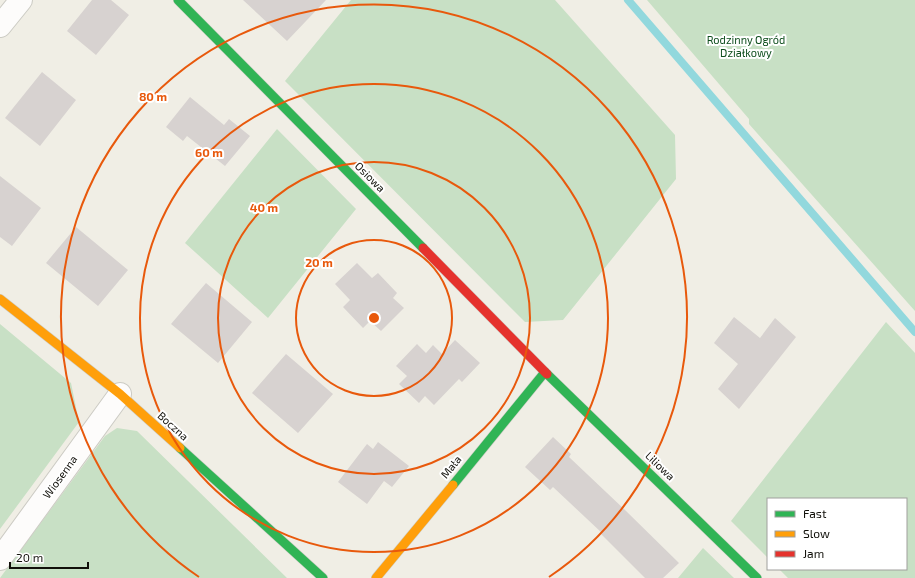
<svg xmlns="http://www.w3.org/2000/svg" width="915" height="578" font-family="'Exo 2',sans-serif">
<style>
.green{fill:#c8e0c5}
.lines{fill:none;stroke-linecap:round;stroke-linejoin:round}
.stream{stroke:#92d8dd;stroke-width:8}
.building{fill:#d7d2d0}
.street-casing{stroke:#cccbc4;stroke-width:24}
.fast-casing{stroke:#cccbc4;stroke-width:10}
.slow-casing{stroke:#cccbc4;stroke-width:10}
.jam-casing{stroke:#cccbc4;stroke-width:10}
.street{stroke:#fdfcfb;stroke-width:22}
.fast{stroke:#30b455;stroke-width:9}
.slow{stroke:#ff9f0a;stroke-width:9}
.jam{stroke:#e5322d;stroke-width:9}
.ring{fill:none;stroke:#e8590c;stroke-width:2}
.labels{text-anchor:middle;stroke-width:4;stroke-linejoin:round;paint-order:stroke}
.park-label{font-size:11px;fill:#0d4d1c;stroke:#fff}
.street-label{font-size:11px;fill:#11100a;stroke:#fff}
.centre{fill:#e8590c;stroke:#fff;stroke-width:2}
.ring-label{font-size:12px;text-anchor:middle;font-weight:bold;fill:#e8590c;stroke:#fff;stroke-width:4;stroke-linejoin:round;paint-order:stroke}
</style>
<rect width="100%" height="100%" fill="#f0eee5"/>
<!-- green -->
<path class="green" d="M 351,0 L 555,0 L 675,135 L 676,179 L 563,320 L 525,322 L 285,81 Z
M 647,0 L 915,0 L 915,311 L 749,124 L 749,119 Z
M 277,129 L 356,209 L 268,318 L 185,243 Z
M 886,322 L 915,353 L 915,578 L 788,578 L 779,569 L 906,569 L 906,499 L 768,499 L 768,558 L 731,521 Z
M 0,324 L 71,383 L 79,422 L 0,529 Z
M 117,428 L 137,431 L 287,578 L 0,578 L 105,436 Z
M 703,548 L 734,578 L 678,578 Z"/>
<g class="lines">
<!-- stream -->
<path class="stream" d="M 628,0 L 915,332"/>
</g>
<!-- building -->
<path class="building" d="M 92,0 L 111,0 L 129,15 L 96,55 L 67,31 Z
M 243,0 L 326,0 L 287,41 Z
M 42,72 L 76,100 L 40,146 L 5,118 Z
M 190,97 L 224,125 L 229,119 L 250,136 L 225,166 L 187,136 L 183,141 L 166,127 Z
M 0,176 L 41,208 L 12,246 L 0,237 Z
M 76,227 L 128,270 L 98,306 L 46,263 Z
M 357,263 L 372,278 L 378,273 L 397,293 L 393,298 L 404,308 L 381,331 L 370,321 L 363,328 L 343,307 L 350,300 L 335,284 Z
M 206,283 L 252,322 L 218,363 L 171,324 Z
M 734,317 L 760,338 L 775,318 L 796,337 L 739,409 L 718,389 L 738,364 L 714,343 Z
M 455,340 L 480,363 L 462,382 L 459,379 L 434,405 L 425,396 L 419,403 L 399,384 L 407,376 L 396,366 L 417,344 L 426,353 L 433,345 L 442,354 Z
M 286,354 L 333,394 L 298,433 L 252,393 Z
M 553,437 L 571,454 L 569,457 L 625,510 L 679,563 L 663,578 L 645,578 L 601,534 L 602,533 L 553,487 L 550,490 L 525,467 Z
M 378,442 L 409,466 L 392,487 L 384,481 L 367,504 L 338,482 L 367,444 L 373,449 Z"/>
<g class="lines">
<defs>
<path id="street" d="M 0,26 L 21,0
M 0,559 L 120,394"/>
<path id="fast" d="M 178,0 L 423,248
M 547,374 L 757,578
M 180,448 L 323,578
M 453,485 L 545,372"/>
<path id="slow" d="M 0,299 L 120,394 L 180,448
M 376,578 L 453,485"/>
<path id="jam" d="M 423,248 L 547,374"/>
</defs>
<!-- street casing -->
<use href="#street" class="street-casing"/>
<!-- fast casing -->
<use href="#fast" class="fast-casing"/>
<!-- slow casing -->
<use href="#slow" class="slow-casing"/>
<!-- jam casing -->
<use href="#jam" class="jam-casing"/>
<!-- street -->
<use href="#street" class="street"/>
<!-- fast -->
<use href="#fast" class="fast"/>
<!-- slow -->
<use href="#slow" class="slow"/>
<!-- jam -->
<use href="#jam" class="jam"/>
</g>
<!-- distance rings -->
<g class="ring">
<circle cx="374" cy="318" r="78"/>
<circle cx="374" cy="318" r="156"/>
<circle cx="374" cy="318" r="234"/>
<path d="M199 577A313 313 0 1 1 549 577"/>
</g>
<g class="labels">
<!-- park labels -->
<g class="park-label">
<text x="746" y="44">Rodzinny Ogród<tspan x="746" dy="13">Działkowy</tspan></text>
</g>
<!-- street labels -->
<g class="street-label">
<text transform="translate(370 177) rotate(45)" y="4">Osiowa</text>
<text transform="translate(173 426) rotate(42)" y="4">Boczna</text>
<text transform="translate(660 466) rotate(44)" y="4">Liliowa</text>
<text transform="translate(451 467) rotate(-51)" y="4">Mała</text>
<text transform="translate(60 477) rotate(-54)" y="4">Wiosenna</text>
</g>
</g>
<circle cx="374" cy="318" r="6" class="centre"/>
<g class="ring-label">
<text x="153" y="101">80 m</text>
<text x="209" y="157">60 m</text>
<text x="264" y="212">40 m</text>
<text x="319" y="267">20 m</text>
</g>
<!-- legend -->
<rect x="767" y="498" width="140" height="72" fill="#ffffff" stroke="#a09f9d"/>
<rect x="775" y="511" width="20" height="6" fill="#30b455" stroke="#a09f9d"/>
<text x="803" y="518" font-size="12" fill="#11100a">Fast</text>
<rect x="775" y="531" width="20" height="6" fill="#ff9f0a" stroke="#a09f9d"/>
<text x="803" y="538" font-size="12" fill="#11100a">Slow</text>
<rect x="775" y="551" width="20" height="6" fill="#e5322d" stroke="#a09f9d"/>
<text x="803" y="558" font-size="12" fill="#11100a">Jam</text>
<!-- scale -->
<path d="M10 562v6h78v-6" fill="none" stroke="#11100a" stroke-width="2"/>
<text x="16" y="562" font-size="12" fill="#11100a" stroke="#ffffff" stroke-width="3" paint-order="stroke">20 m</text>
</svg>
